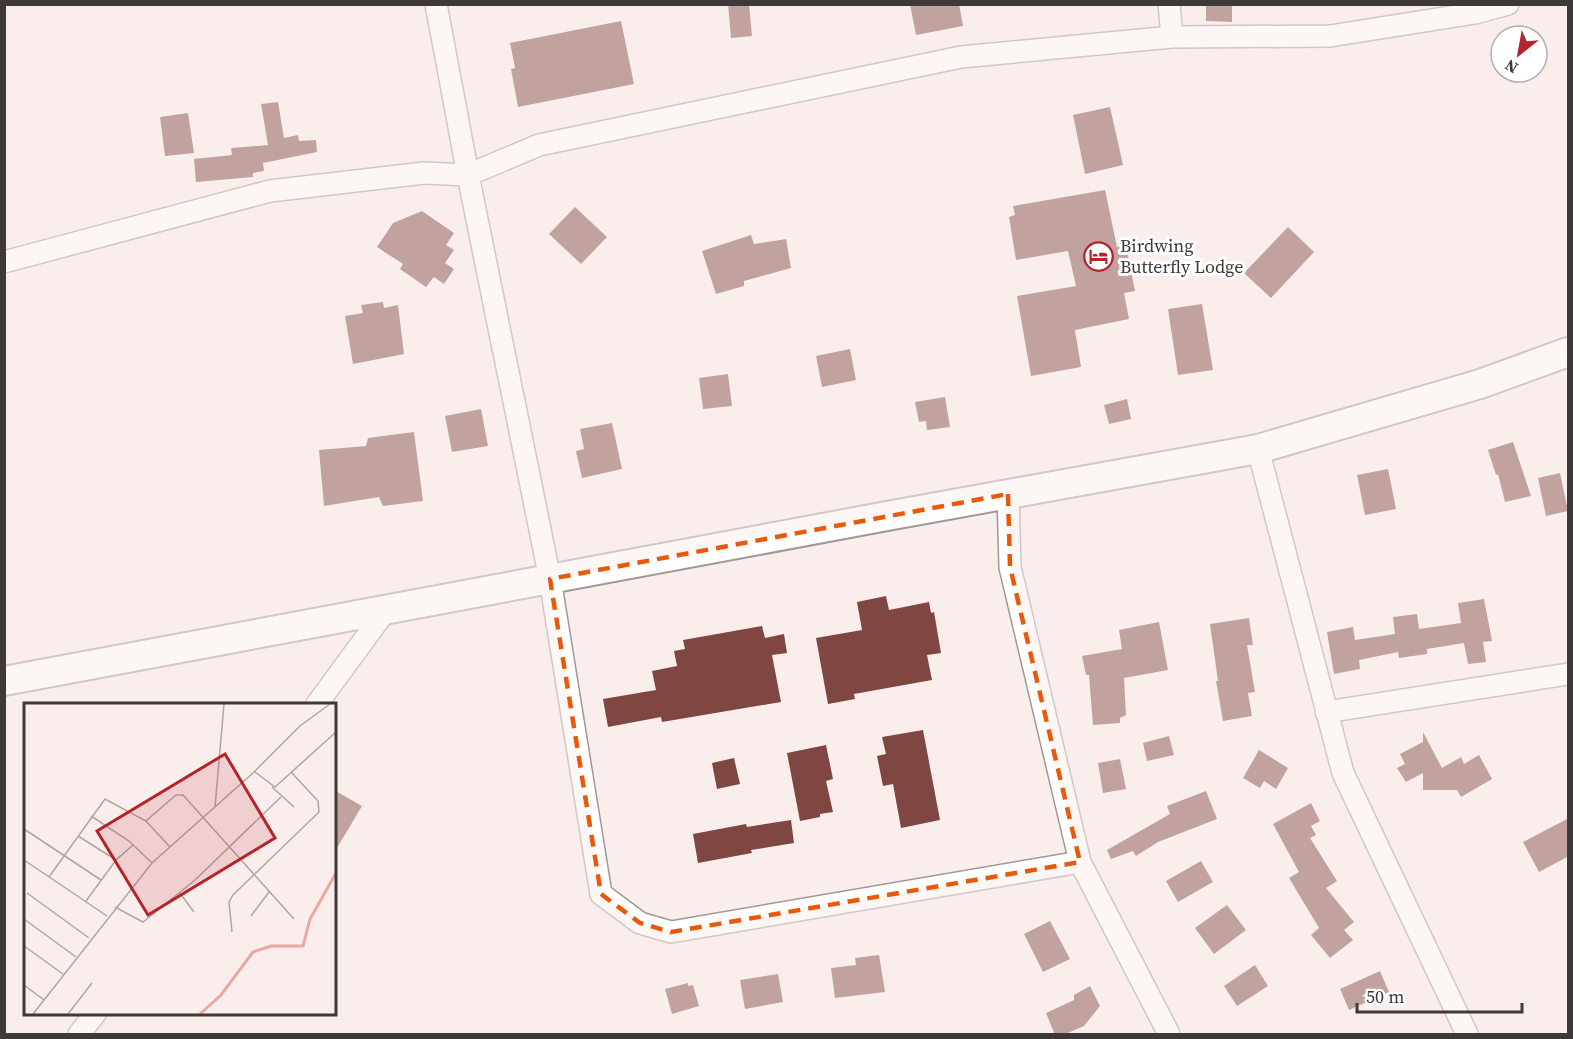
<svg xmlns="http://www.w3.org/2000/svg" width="1573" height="1039" font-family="'Source Serif 4',serif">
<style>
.building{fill:#7f4642}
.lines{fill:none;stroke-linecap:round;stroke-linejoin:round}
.street-casing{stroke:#a29796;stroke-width:24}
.secondary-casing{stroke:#a29796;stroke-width:32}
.street{stroke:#fff;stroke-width:21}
.secondary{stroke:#fff;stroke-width:28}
.marked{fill:none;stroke:#e8590c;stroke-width:4.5;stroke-dasharray:12 8;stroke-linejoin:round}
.labels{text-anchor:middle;stroke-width:6;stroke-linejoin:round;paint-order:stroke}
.poi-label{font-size:18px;fill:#3e3a39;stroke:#fff;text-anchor:start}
.inset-river{fill:none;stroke:#eaa8a3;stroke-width:3}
.inset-road{fill:none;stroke:#afa6a5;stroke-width:1.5}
.view{fill:#b5242a;fill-opacity:0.15;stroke:#b5242a;stroke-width:3}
.inset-edge{fill:none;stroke:#3e3a39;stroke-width:3}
</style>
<rect width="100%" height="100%" fill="#faeeed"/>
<!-- building -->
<path class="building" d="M 728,4 L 749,4 L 752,36 L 731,38 Z
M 910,4 L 959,4 L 963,26 L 916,35 Z
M 1206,4 L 1232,4 L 1232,22 L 1206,21 Z
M 621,21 L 634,84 L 518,107 L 511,69 L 515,68 L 510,43 Z
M 278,102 L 284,138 L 298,135 L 299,141 L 316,140 L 317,152 L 263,163 L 264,171 L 253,173 L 253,177 L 196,182 L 194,159 L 232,155 L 231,148 L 268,145 L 261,104 Z
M 1110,107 L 1123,165 L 1085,174 L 1073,115 Z
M 188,113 L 194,153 L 165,156 L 160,117 Z
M 1105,190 L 1117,247 L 1126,245 L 1130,266 L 1135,291 L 1124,293 L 1129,319 L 1075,330 L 1081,367 L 1031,376 L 1017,296 L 1076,286 L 1068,251 L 1016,260 L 1009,217 L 1015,215 L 1013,206 Z
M 575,207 L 607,237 L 581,264 L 549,234 Z
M 422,211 L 454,233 L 446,245 L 454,250 L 445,263 L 454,269 L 444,284 L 434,277 L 426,287 L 400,269 L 403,264 L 377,247 L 393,223 Z
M 1288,227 L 1314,252 L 1271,298 L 1244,273 Z
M 751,235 L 754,244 L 786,239 L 791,268 L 744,281 L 744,286 L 716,294 L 702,251 Z
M 383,302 L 384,308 L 398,305 L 404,354 L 353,364 L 345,316 L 363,313 L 361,305 Z
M 1202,304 L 1213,370 L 1178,375 L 1168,309 Z
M 850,349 L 856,380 L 822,387 L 816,356 Z
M 728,374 L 732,406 L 703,409 L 699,378 Z
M 945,397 L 950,427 L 927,430 L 926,421 L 919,422 L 915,402 Z
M 1127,399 L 1131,419 L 1109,424 L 1104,405 Z
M 481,409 L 488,446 L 452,452 L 445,416 Z
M 612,423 L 622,469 L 582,478 L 576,451 L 584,449 L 580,429 Z
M 414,432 L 423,501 L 383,506 L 379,497 L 324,506 L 319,450 L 366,446 L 368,438 Z
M 1513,442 L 1531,496 L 1505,502 L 1498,474 L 1496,475 L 1488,450 Z
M 1388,469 L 1396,509 L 1365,515 L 1357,475 Z
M 1560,473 L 1568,511 L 1546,516 L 1538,478 Z
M 886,596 L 889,610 L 929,602 L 931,613 L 934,612 L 941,653 L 927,655 L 932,680 L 854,694 L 855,699 L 828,704 L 816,638 L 862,630 L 857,602 Z
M 1484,599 L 1492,641 L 1483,642 L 1486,662 L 1468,664 L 1464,643 L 1427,649 L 1427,654 L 1399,658 L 1398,652 L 1359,660 L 1360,669 L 1334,674 L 1327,632 L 1353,627 L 1355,640 L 1395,634 L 1393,617 L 1417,614 L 1419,629 L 1461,623 L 1458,603 Z
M 1249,618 L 1253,645 L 1247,645 L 1255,692 L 1248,693 L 1252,716 L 1223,721 L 1216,681 L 1218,681 L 1210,624 Z
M 1159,622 L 1168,670 L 1124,678 L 1126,715 L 1120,718 L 1120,723 L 1093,725 L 1089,675 L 1086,675 L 1082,656 L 1122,649 L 1119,630 Z
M 762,626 L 765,638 L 784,634 L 787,653 L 772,655 L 781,702 L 662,722 L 661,717 L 608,727 L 603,699 L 656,690 L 652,671 L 677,666 L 674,651 L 685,649 L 683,640 Z
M 923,730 L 940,820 L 901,828 L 893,784 L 883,786 L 877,756 L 886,754 L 882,737 Z
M 1423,732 L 1442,768 L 1461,757 L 1464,764 L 1479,755 L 1492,779 L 1461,797 L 1457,790 L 1423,790 L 1423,773 L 1406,782 L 1397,768 L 1405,764 L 1400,754 L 1423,742 Z
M 1169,736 L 1174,755 L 1147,761 L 1143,743 Z
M 826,745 L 833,779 L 826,781 L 833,812 L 820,814 L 820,817 L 800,821 L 787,753 Z
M 1259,750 L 1288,768 L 1276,789 L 1264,781 L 1260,788 L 1243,778 Z
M 734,758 L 740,784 L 717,789 L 712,763 Z
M 1120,759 L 1126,789 L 1103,793 L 1098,763 Z
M 334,790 L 362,806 L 334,853 Z
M 1206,791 L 1217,819 L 1158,842 L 1136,856 L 1133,851 L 1111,859 L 1107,850 L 1170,814 L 1167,806 Z
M 1311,803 L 1320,821 L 1311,826 L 1316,835 L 1310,838 L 1337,881 L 1326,888 L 1354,922 L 1344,930 L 1353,940 L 1330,958 L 1311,935 L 1319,928 L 1289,878 L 1299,872 L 1273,824 Z
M 1569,818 L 1569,856 L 1539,872 L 1523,842 Z
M 791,820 L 794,843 L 751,850 L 752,853 L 698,863 L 693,834 L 746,824 L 747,827 Z
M 1201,861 L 1213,882 L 1178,902 L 1166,881 Z
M 1227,905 L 1246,930 L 1214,954 L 1195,928 Z
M 1050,921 L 1070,959 L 1043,972 L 1024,934 Z
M 879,955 L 885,992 L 835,998 L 831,968 L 856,965 L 855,958 Z
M 1255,965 L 1268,986 L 1237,1006 L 1224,986 Z
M 1380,971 L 1389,992 L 1349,1010 L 1340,989 Z
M 778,974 L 783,1002 L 745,1009 L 740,980 Z
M 688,983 L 688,986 L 693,985 L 699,1006 L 672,1014 L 665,989 Z
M 1090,986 L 1100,1006 L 1084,1026 L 1063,1035 L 1055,1035 L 1046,1013 L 1074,1000 L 1074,995 Z"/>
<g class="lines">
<defs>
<path id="street" d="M 436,4 L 468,175 L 550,579 L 601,894 L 640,923 L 671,932 L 1080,862
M 1169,4 L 1172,37
M 4,262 L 270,191 L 424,173 L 468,175 L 539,145 L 961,57 L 1172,37 L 1330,36 L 1475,13 L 1508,4
M 1258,449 L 1343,773 L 1467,1034
M 1008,494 L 1010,567 L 1080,862 L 1169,1034
M 317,704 L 386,610
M 1326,712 L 1568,674
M 79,1034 L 95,1014"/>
<path id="secondary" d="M 4,681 L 887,516 L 1258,449 L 1480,384 L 1568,352"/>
</defs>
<!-- street casing -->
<use href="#street" class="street-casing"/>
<!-- secondary casing -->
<use href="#secondary" class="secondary-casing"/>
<!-- street -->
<use href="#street" class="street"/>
<!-- secondary -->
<use href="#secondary" class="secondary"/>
</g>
<!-- marked area -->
<path d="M0 0H1573V1039H0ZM 1008,494 L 1010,567 L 1080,862 L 671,932 L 640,923 L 601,894 L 550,579 Z" fill="#faeeed" fill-opacity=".55" fill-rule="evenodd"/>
<path class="marked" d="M 1008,494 L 1010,567 L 1080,862 L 671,932 L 640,923 L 601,894 L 550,579 Z"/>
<!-- icons -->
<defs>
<symbol id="hotel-ring" viewBox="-11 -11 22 22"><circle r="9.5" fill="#fff" stroke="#b5242a" stroke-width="1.5"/><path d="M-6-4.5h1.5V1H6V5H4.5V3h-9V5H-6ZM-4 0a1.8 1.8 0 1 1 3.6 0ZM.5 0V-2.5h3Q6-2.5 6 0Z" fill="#b5242a"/></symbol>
</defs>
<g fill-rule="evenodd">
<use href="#hotel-ring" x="1082" y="240" width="33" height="33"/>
</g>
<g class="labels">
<!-- poi labels -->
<g class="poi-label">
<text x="1120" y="252">Birdwing<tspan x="1120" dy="21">Butterfly Lodge</tspan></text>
</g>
</g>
<!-- overview -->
<g transform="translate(24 703)">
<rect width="312" height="312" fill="#faeeed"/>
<path class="inset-river" d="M 176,311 L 197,292 L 229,249 L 247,243 L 279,243 L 286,216 L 312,170"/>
<path class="inset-road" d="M 231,69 L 251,84 L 312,29M 248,84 L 270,104M 191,104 L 200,1M 67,113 L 105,138 L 128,160M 122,118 L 152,92 L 159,92 L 270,216M 0,126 L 77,177M 54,133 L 92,157M 0,157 L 83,213M 25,174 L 81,96 L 122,118 L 146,144M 155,189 L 170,209M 3,190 L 65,235M 62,198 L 92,157 L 109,142M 91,204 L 119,219 L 171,177 L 257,94M 227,213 L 245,189M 0,216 L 52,254M 208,229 L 205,199 L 209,192 L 295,109 L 294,98 L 267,69M 0,243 L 39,271M 0,282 L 20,297M 9,311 L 128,160 L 229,70 L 276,23 L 306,1M 44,311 L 68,280"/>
<path class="view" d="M 201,51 L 251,135 L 124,212 L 73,128 Z"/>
<rect width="312" height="312" class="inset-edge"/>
</g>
<!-- border -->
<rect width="1573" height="1039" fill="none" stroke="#3e3a39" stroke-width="12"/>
<!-- north arrow -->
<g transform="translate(1519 54) rotate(211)"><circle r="28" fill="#ffffff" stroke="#b2b0b0" stroke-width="1.5"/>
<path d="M0-4.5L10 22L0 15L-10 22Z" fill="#b5242a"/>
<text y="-9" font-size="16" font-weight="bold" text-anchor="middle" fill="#3e3a39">N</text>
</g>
<!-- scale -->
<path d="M1357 1003v9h165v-9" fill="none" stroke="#3e3a39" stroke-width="3"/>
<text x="1366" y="1003" font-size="18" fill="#3e3a39" stroke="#ffffff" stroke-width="4.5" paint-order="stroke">50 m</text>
</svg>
